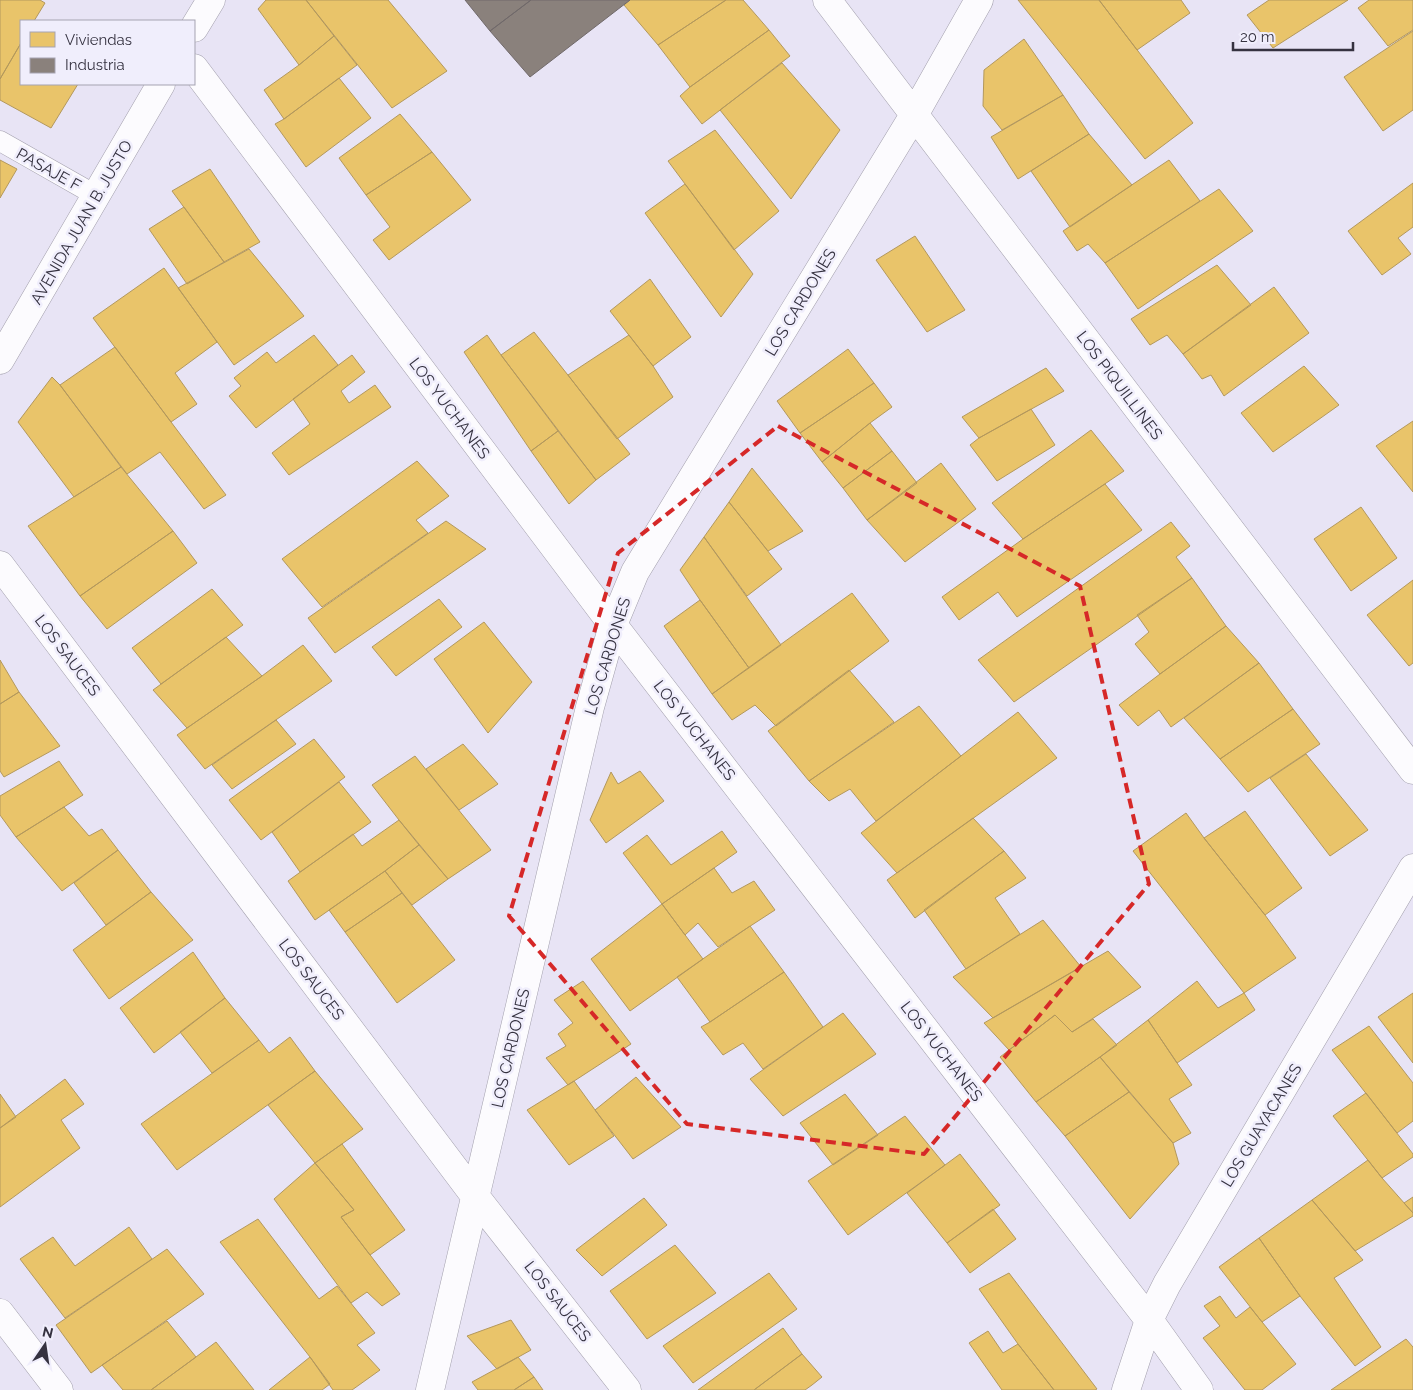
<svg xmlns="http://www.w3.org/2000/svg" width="1413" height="1390" font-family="Raleway,sans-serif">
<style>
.homes{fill:#e9c46a;stroke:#b3985d}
.industry{fill:#8a817c;stroke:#70696a}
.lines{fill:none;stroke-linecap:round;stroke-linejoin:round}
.service-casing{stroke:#a29fac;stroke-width:21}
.minor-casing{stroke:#a29fac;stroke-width:29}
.tertiary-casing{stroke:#a29fac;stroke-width:29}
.service{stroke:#fcfbfe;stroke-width:20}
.minor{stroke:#fcfbfe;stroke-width:28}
.tertiary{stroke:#fcfbfe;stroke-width:28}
.marked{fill:none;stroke:#d62828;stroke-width:4;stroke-dasharray:10 6;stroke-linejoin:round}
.labels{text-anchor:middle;stroke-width:5;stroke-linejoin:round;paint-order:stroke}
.street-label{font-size:16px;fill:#353240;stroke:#f0eefc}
</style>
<rect width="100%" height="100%" fill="#e8e4f5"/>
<!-- homes -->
<path class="homes" d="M 0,0 L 40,0 L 45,3 L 34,21 L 21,21 L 21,43 L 0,79 Z
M 266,0 L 306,0 L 334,36 L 299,65 L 258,9 Z
M 306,0 L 388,0 L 447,71 L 392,108 Z
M 630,0 L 726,0 L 658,45 L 624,5 Z
M 726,0 L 743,0 L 769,30 L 690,87 L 658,45 Z
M 1018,0 L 1099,0 L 1193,123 L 1145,159 Z
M 1099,0 L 1181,0 L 1190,13 L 1137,50 Z
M 1269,0 L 1348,0 L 1273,48 L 1247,15 Z
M 1369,0 L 1413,0 L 1413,30 L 1388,46 L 1358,8 Z
M 769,30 L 790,56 L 702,124 L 680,96 L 690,87 Z
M 1413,31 L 1413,110 L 1383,131 L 1344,77 Z
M 334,36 L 357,65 L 284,119 L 264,90 L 299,65 Z
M 1024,39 L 1063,95 L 1002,130 L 983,106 L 984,70 Z
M 21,43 L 21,84 L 78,84 L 51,128 L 0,100 L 0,79 Z
M 782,63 L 840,130 L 791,199 L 720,110 Z
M 339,78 L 371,118 L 306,167 L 275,124 L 284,119 Z
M 1063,95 L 1089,134 L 1018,179 L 991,137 Z
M 400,114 L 432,152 L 366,195 L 339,158 Z
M 715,130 L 779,211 L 734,250 L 668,161 Z
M 1089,134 L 1132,185 L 1070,227 L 1031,171 Z
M 432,152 L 471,200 L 389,260 L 373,240 L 390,227 L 366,195 Z
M 0,160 L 17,169 L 0,198 Z
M 1169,160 L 1200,201 L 1105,263 L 1088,244 L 1077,251 L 1063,231 Z
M 210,169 L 260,242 L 224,262 L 172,191 Z
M 1413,183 L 1413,227 L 1398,238 L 1411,254 L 1382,275 L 1348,231 Z
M 685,184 L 753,274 L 721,317 L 645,213 Z
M 1219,189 L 1253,231 L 1138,309 L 1105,263 Z
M 184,207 L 224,262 L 187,284 L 149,229 Z
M 915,236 L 965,310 L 927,332 L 876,260 Z
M 249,249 L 304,316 L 234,365 L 178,288 Z
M 1217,265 L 1251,305 L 1183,354 L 1167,335 L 1150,345 L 1131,319 Z
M 164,268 L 217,342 L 175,373 L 197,404 L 171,422 L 93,318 Z
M 650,279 L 691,337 L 653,366 L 610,311 Z
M 1274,287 L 1309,333 L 1224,396 L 1211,375 L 1202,379 L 1183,354 Z
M 534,332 L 630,454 L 596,480 L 501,355 Z
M 314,335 L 338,365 L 256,428 L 229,396 L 241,386 L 234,378 L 267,352 L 276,363 Z
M 487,335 L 501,355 L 558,431 L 531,451 L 464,352 Z
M 629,335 L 653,366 L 673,397 L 617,439 L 568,375 Z
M 115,347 L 171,422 L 226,495 L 204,509 L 160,452 L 127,474 L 60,385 Z
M 848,349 L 874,383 L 800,433 L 777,401 Z
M 352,355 L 365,372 L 341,391 L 349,403 L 375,385 L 391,407 L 289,475 L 272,453 L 310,424 L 293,399 Z
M 1304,366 L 1339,405 L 1273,452 L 1241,413 Z
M 1046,368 L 1064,391 L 979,438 L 962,417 Z
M 52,377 L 60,385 L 121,467 L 74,497 L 18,422 Z
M 874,383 L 892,407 L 870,423 L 822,462 L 800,433 Z
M 1031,409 L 1055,445 L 997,481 L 970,445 L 979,438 Z
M 1413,421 L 1413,492 L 1376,446 Z
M 870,423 L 892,451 L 843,488 L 822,462 Z
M 1091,430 L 1124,471 L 1023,539 L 992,503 Z
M 558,431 L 596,480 L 569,504 L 531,451 Z
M 892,451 L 917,483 L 867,520 L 843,488 Z
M 417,461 L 449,496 L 416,520 L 428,533 L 322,607 L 282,559 Z
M 941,463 L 976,509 L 905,562 L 867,520 Z
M 121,467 L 173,531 L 80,596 L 28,526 Z
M 752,468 L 803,531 L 768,551 L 729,502 Z
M 1105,484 L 1142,530 L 1017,617 L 998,592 L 959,620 L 942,597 L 1023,539 Z
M 729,502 L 782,569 L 747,596 L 704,537 Z
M 1361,507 L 1397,558 L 1351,591 L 1314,539 Z
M 446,521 L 486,549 L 335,653 L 308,618 Z
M 1171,522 L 1190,546 L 1176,557 L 1192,578 L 1014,702 L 978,660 Z
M 173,531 L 197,563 L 107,629 L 80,596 Z
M 704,537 L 781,645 L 749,668 L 700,600 L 680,570 Z
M 1192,578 L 1226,626 L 1160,674 L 1135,644 L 1149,632 L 1137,615 Z
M 1413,580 L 1413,663 L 1409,666 L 1367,615 Z
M 212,589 L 243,625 L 161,684 L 132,648 Z
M 852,593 L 889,641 L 776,726 L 755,705 L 732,720 L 712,694 Z
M 439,599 L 462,627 L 396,676 L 372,647 Z
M 700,600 L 749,668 L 712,694 L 664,626 Z
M 484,622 L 532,682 L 488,733 L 434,659 Z
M 1226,626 L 1259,663 L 1171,727 L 1159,710 L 1138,726 L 1119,705 L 1160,674 Z
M 226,637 L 262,676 L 187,728 L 153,690 Z
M 303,645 L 332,681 L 205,769 L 177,735 L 262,676 Z
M 0,660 L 19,692 L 0,704 Z
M 1259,663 L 1293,709 L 1220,759 L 1184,718 Z
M 849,670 L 894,722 L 809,781 L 768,731 Z
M 19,692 L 60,746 L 4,777 L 0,771 L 0,704 Z
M 919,706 L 961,756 L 876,821 L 850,789 L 829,801 L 809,781 Z
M 1293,709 L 1320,744 L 1248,792 L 1220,759 Z
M 1018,712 L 1057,758 L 897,873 L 861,833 Z
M 276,720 L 296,744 L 232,789 L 212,765 Z
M 314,739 L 345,777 L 261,840 L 229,800 Z
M 463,744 L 498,784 L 459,810 L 426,769 Z
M 1306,754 L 1368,830 L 1330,856 L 1270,778 Z
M 415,756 L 491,850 L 448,879 L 399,820 L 372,785 Z
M 59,761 L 83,795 L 16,837 L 0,815 L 0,796 Z
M 640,771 L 664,801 L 606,843 L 590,820 L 611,772 L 618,784 Z
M 339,782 L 371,822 L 300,872 L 272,832 Z
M 64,807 L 89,836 L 102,829 L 118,850 L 62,891 L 16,837 Z
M 1245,811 L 1302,888 L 1265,915 L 1204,838 Z
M 1186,813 L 1204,838 L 1265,915 L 1296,958 L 1244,993 L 1133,851 Z
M 973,818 L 1004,851 L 915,918 L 887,880 Z
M 399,820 L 419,845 L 385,871 L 315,920 L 288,881 L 353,834 L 362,846 Z
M 722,831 L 737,852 L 662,904 L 623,853 L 647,835 L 671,865 Z
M 419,845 L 448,879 L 412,905 L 385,871 Z
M 118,850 L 151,892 L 106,925 L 74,883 Z
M 1004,851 L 1026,878 L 995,898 L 1020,934 L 966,969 L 924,910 Z
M 714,868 L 732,893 L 754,881 L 775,910 L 718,947 L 698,923 L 685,935 L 662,904 Z
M 385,871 L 402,893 L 345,932 L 329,910 Z
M 151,892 L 193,940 L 109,999 L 73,950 Z
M 402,893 L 455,960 L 397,1003 L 345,932 Z
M 662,904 L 703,959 L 630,1011 L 591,959 Z
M 1043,920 L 1081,967 L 993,1018 L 953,977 Z
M 750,926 L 784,972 L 710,1022 L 677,977 Z
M 1108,951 L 1141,987 L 1072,1032 L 1055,1015 L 1009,1050 L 984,1023 Z
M 193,952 L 225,998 L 154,1053 L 120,1008 Z
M 784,972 L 823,1027 L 763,1069 L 743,1043 L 723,1055 L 701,1027 L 710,1022 Z
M 583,981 L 631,1044 L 568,1085 L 546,1058 L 566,1046 L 558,1034 L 573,1023 L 554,1000 Z
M 1197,981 L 1218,1008 L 1244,993 L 1255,1010 L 1177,1063 L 1148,1020 Z
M 1413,993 L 1413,1063 L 1378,1017 Z
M 225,998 L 259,1040 L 212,1073 L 180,1032 Z
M 843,1013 L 876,1054 L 783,1116 L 750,1079 Z
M 1055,1015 L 1072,1032 L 1093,1019 L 1117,1045 L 1036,1102 L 1000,1057 Z
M 1148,1020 L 1192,1085 L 1169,1099 L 1191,1133 L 1173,1143 L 1100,1057 Z
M 1369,1026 L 1413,1083 L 1413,1121 L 1397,1133 L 1332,1050 Z
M 290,1037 L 315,1071 L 177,1170 L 141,1124 L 259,1040 L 269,1053 Z
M 1100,1057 L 1129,1092 L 1065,1136 L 1036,1102 Z
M 315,1071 L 363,1129 L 315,1163 L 268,1105 Z
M 636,1077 L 681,1127 L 633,1159 L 595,1110 Z
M 65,1079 L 84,1104 L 61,1120 L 80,1148 L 0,1207 L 0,1128 Z
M 574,1081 L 614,1136 L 569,1165 L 527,1110 Z
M 1129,1092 L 1173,1143 L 1179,1164 L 1130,1219 L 1065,1136 Z
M 1366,1093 L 1413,1154 L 1413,1157 L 1382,1178 L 1333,1116 Z
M 0,1094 L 16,1117 L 0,1128 Z
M 845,1094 L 878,1135 L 833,1165 L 800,1123 Z
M 905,1116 L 945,1165 L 848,1235 L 808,1181 Z
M 342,1144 L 405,1230 L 370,1255 L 341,1217 L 354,1210 L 315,1163 Z
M 960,1154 L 1000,1205 L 947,1243 L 907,1193 Z
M 1368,1160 L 1382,1178 L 1413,1213 L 1413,1216 L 1355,1251 L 1312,1200 Z
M 315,1163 L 354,1210 L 341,1217 L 400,1294 L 382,1306 L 367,1292 L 351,1303 L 274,1199 Z
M 1413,1197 L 1413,1213 L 1404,1203 Z
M 644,1198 L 667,1225 L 602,1276 L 576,1250 Z
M 1312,1200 L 1363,1260 L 1334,1278 L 1381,1347 L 1355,1366 L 1300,1296 L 1259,1238 Z
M 993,1209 L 1016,1239 L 970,1273 L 947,1243 Z
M 258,1219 L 319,1299 L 337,1286 L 375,1333 L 357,1345 L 380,1370 L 352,1390 L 333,1390 L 310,1357 L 220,1242 Z
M 129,1227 L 152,1259 L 65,1318 L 20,1259 L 53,1237 L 75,1266 Z
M 1259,1238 L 1300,1296 L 1262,1322 L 1219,1267 Z
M 675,1245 L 716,1293 L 647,1339 L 610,1291 Z
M 167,1249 L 204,1294 L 91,1373 L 56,1325 Z
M 769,1273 L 797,1309 L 693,1383 L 663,1346 Z
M 1009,1273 L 1097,1389 L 1095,1390 L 1054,1390 L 1018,1344 L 979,1289 Z
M 1220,1296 L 1236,1318 L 1250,1307 L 1296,1364 L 1262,1390 L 1245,1390 L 1203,1338 L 1220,1326 L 1204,1306 Z
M 511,1320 L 531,1350 L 497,1369 L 467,1336 Z
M 167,1321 L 196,1357 L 151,1390 L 123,1390 L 102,1365 Z
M 783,1328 L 802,1354 L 754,1390 L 698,1390 Z
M 988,1331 L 1003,1353 L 1018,1344 L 1054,1390 L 1002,1390 L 969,1343 Z
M 1406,1339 L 1413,1347 L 1413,1390 L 1331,1390 Z
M 216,1342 L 254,1390 L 151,1390 L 196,1357 Z
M 802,1354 L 822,1377 L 812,1385 L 805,1390 L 754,1390 Z
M 310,1357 L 330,1384 L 322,1390 L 269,1390 Z
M 518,1357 L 534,1377 L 514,1390 L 478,1390 L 472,1382 Z
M 534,1377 L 543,1390 L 514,1390 Z"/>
<!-- industry -->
<path class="industry" d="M 465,0 L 531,0 L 490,31 Z
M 531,0 L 630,0 L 530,77 L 490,31 Z"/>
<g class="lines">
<defs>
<path id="service" d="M 0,141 L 97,196"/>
<path id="minor" d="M 827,0 L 1413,770
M 194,68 L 613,625 L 1149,1320 L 1199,1390
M 0,565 L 475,1196 L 627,1390
M 0,1313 L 59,1390
M 430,1390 L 590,707 L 613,625 L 635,572 L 914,115 L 979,0
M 1126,1390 L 1149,1320 L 1167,1284 L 1413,868"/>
<path id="tertiary" d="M 194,28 L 211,0
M 0,360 L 161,84"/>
</defs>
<!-- service casing -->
<use href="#service" class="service-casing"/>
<!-- minor casing -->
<use href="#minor" class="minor-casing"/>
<!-- tertiary casing -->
<use href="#tertiary" class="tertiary-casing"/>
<!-- service -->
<use href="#service" class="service"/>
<!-- minor -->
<use href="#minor" class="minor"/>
<!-- tertiary -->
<use href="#tertiary" class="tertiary"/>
</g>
<!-- marked area -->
<path class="marked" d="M 778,426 L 1080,586 L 1149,884 L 924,1154 L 687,1124 L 509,916 L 618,553 Z"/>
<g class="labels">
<!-- street labels -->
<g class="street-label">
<text transform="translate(49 169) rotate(29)" y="6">PASAJE F</text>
<text transform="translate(81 222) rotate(-60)" y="6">AVENIDA JUAN B. JUSTO</text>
<text transform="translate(800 302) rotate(-59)" y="6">LOS CARDONES</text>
<text transform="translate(1120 385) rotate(53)" y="6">LOS PIQUILLINES</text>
<text transform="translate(450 408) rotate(53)" y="6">LOS YUCHANES</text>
<text transform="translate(68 655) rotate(53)" y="6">LOS SAUCES</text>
<text transform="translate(607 656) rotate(-73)" y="6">LOS CARDONES</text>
<text transform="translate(695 730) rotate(52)" y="6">LOS YUCHANES</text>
<text transform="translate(312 979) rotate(53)" y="6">LOS SAUCES</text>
<text transform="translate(510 1048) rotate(-77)" y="6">LOS CARDONES</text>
<text transform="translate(942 1051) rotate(52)" y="6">LOS YUCHANES</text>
<text transform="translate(1261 1125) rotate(-59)" y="6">LOS GUAYACANES</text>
<text transform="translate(558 1301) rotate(52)" y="6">LOS SAUCES</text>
</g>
</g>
<!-- legend -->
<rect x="20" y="20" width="175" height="65" fill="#f0eefc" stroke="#a5a3b1"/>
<rect x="30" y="32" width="25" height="15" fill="#e9c46a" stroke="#a5a3b1"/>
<text x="65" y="45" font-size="15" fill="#353240">Viviendas</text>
<rect x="30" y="58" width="25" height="15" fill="#8a817c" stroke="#a5a3b1"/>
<text x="65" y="70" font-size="15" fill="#353240">Industria</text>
<!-- north arrow -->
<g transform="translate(45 1345) rotate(13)" stroke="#f0eefc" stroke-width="4" paint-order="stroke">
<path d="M0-4L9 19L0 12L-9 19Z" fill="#353240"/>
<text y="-8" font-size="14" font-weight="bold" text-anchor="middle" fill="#353240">N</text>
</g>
<!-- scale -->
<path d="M1233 42v8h120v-8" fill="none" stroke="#353240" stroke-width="2.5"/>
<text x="1240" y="42" font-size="15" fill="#353240" stroke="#f0eefc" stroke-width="4" paint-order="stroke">20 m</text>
</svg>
